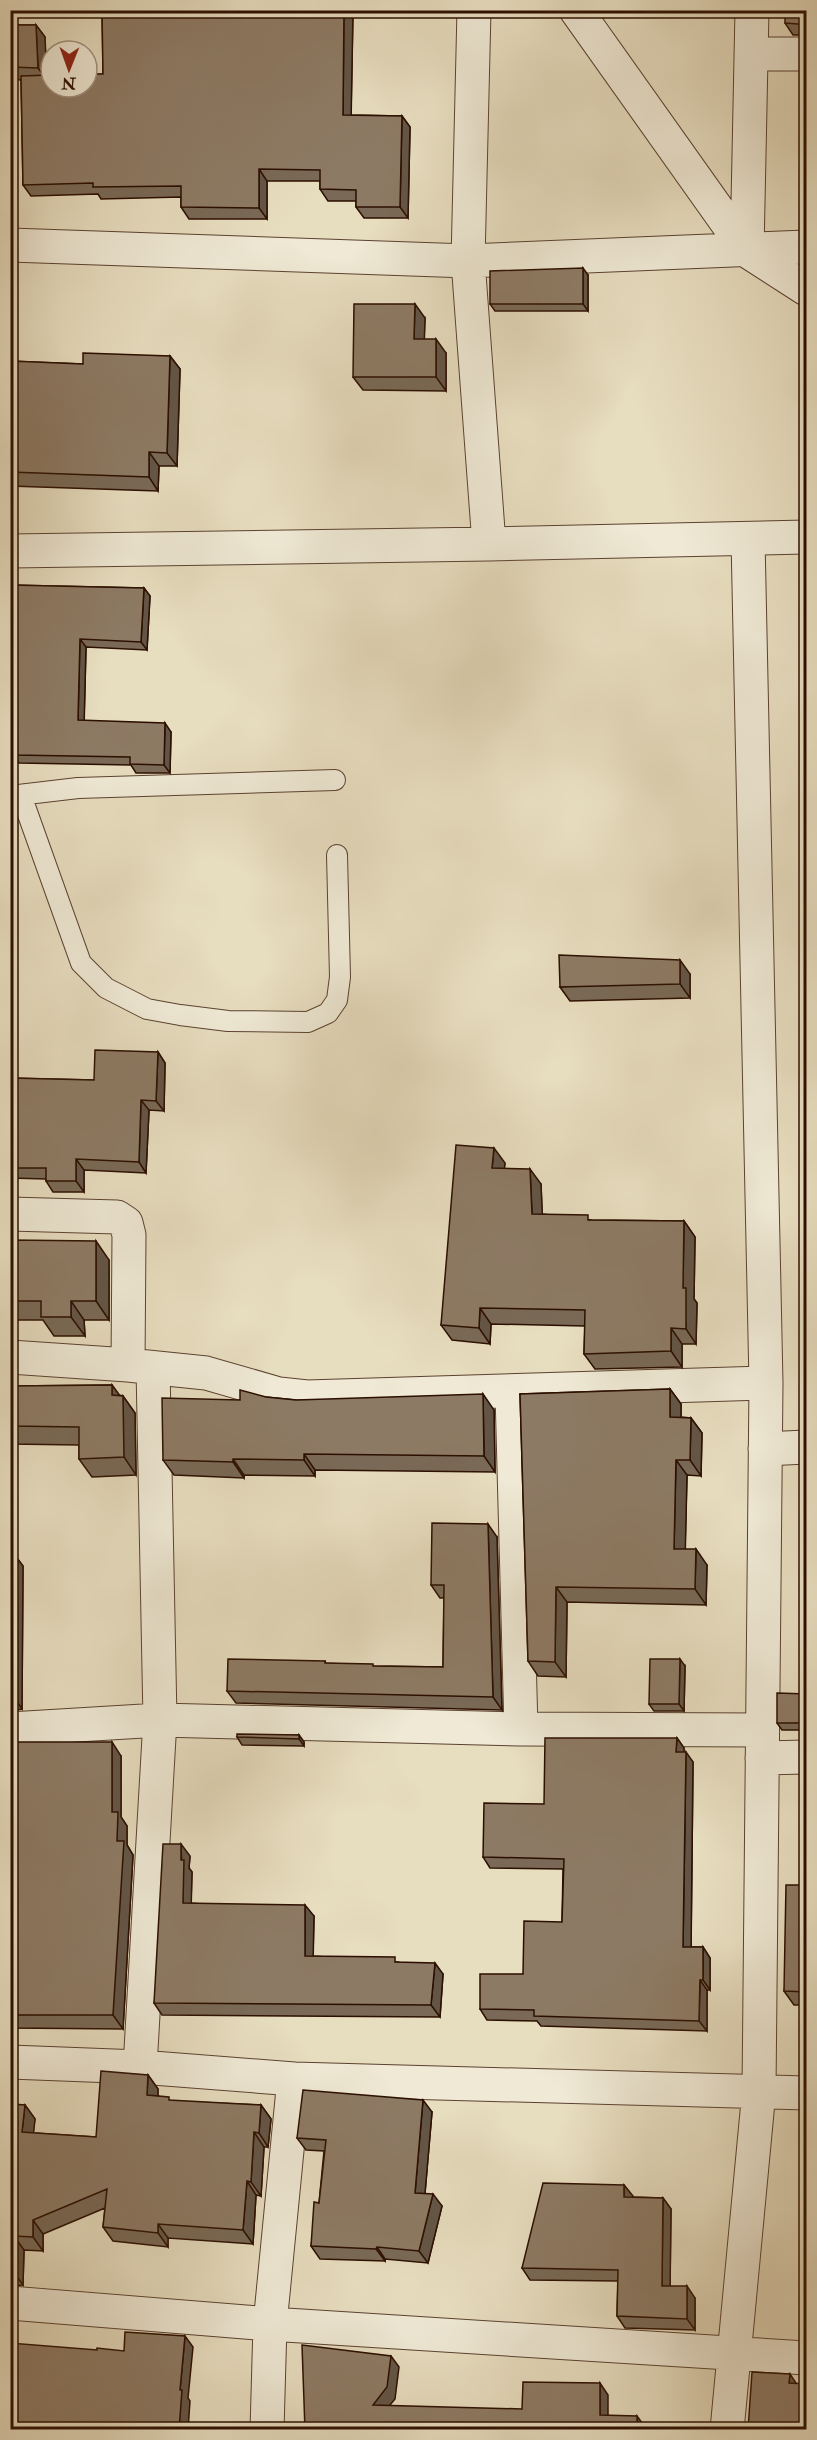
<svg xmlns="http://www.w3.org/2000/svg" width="817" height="2440" font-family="'IM FELL Double Pica',serif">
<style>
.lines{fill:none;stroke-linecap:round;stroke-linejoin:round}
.service-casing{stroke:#5b4230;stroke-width:22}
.minor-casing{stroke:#5b4230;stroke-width:35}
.service{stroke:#efe9d5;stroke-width:20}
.minor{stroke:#efe9d5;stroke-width:33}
.wall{fill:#796956;stroke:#2c0f01;stroke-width:1.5}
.shaded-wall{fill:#635546;stroke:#2c0f01;stroke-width:1.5}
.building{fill:#8d7a64;stroke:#2c0f01;stroke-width:1.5}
</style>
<rect width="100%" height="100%" fill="#e7ddbf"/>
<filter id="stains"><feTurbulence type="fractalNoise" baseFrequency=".00333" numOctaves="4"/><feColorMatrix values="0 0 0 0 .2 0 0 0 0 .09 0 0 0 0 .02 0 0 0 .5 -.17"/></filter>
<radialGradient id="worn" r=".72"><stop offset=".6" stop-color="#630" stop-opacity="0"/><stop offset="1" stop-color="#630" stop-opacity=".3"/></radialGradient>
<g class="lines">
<defs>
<path id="service" d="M 21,795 L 81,963 L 106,988 L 147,1009 L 180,1015 L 228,1021 L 308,1022 L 328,1013 L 337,1000 L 340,977 L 337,855
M 10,796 L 78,788 L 335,780"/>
<path id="minor" d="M 474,10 L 468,261 L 489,544
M 576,10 L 747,251 L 806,289
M 751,54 L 806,54
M 10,245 L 468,261 L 806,247
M 747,251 L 752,10
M 10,551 L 489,544 L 806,537
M 10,1214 L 117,1217 L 126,1223 L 129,1235 L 128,1365
M 10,1357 L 128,1365 L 206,1373 L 279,1394 L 307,1397 L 766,1383
M 512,1393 L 521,1729
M 765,1449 L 806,1447
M 10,1729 L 160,1720 L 521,1729 L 762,1730
M 762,1758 L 806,1757
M 10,2062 L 140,2067 L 294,2079 L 806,2093
M 140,2067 L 160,1720 L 153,1368
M 10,2303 L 270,2324 L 806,2358
M 267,2430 L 270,2324 L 294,2079
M 727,2430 L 759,2091 L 766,1383 L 748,539"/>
</defs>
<!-- service casing -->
<use href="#service" class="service-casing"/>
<!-- minor casing -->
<use href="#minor" class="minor-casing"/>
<!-- service -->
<use href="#service" class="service"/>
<!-- minor -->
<use href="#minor" class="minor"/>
</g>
<!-- wall -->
<path class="wall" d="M 77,10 L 353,10 L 351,115 L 402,116 L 410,127 L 408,218 L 364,218 L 356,207 L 356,201 L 328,201 L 320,189 L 320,181 L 267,181 L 267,219 L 189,219 L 181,207 L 181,197 L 101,199 L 98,194 L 31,196 L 23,185 L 21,80 L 10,79 L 10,25 L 36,25 L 45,37 L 46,75 L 103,74 L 102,13 L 78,13 Z
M 807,10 L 807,35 L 793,35 L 785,23 Z
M 588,275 L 588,311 L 495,311 L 490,304 Z
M 425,318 L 424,339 L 446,353 L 446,391 L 363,390 L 353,377 Z
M 170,356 L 180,369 L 177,466 L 159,466 L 158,491 L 10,486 L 10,361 L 83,364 Z
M 10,585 L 144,588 L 150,596 L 147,650 L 86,647 L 84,721 L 171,732 L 170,773 L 136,773 L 131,765 L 19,763 L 14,755 L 14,751 L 10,750 Z
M 690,974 L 690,998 L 570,1001 L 560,987 Z
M 158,1052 L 165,1063 L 164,1111 L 149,1110 L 146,1173 L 84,1170 L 84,1192 L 53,1192 L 46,1181 L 46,1179 L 10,1178 L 10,1078 L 94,1080 Z
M 505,1163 L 504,1168 L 541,1184 L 542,1214 L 592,1220 L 684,1221 L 695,1237 L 694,1299 L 697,1303 L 696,1344 L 682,1344 L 682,1367 L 595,1369 L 584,1354 L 585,1326 L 491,1324 L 490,1344 L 452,1340 L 441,1325 Z
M 10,1240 L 109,1260 L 109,1320 L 84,1320 L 85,1336 L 54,1336 L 43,1320 L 10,1320 Z
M 112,1385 L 119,1395 L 123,1396 L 135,1413 L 136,1475 L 92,1477 L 79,1459 L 79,1445 L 10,1444 L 10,1386 Z
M 670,1389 L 681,1404 L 681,1417 L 691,1418 L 702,1433 L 701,1476 L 687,1475 L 685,1549 L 707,1565 L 706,1605 L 567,1602 L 566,1677 L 538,1676 L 528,1661 L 520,1394 Z
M 266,1397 L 296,1400 L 494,1410 L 495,1472 L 315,1470 L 315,1476 L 244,1475 L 244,1478 L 174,1475 L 163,1460 L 240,1400 Z
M 497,1537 L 502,1710 L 236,1703 L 227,1691 L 325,1661 L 326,1663 L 375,1666 L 443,1667 L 444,1598 L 440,1598 L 431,1585 Z
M 10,1549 L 23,1566 L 22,1709 L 10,1711 Z
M 685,1666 L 684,1711 L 654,1711 L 649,1704 Z
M 807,1694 L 807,1730 L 782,1730 L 777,1723 Z
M 299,1735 L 304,1742 L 304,1746 L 242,1745 L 237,1737 Z
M 677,1738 L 684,1748 L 684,1752 L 693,1762 L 691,1947 L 703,1947 L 710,1958 L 710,1990 L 707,1990 L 707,2031 L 541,2026 L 537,2021 L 487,2020 L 480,2009 L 523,1974 L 562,1922 L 563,1869 L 490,1868 L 483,1857 L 544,1804 Z
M 10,1742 L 121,1756 L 121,1817 L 127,1826 L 127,1845 L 133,1855 L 123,2029 L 10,2028 Z
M 190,1856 L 189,1868 L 192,1872 L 191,1903 L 314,1916 L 313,1956 L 398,1962 L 443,1974 L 440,2017 L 162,2015 L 154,2003 Z
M 807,1885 L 807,2005 L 794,2005 L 784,1991 Z
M 148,2075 L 158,2089 L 158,2096 L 172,2101 L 261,2105 L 271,2119 L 268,2147 L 264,2147 L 261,2196 L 256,2195 L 253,2244 L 168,2238 L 168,2247 L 113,2241 L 103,2227 L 105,2208 L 43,2234 L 43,2251 L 24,2250 L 23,2285 L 10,2286 L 10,2104 L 25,2105 L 35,2119 L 33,2133 L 96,2137 Z
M 432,2112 L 425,2193 L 442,2206 L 428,2263 L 385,2259 L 385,2261 L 320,2259 L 311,2246 L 319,2203 L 324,2151 L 306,2150 L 297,2138 Z
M 624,2185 L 633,2197 L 663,2198 L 671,2209 L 670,2286 L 695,2298 L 695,2330 L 625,2328 L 617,2316 L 618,2281 L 530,2280 L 522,2268 Z"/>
<!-- shaded-wall -->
<path class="shaded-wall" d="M 344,10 L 353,10 L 351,126 L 343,115 Z
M 36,25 L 45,37 L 47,80 L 38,68 Z
M 402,116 L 410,127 L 408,218 L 400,207 Z
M 259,169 L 267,181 L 267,219 L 259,208 Z
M 583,268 L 588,275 L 588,311 L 583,304 Z
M 415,304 L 425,318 L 424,353 L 414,339 Z
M 436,339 L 446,353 L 446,391 L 436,377 Z
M 170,356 L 180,369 L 177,466 L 167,453 Z
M 149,452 L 159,466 L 158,491 L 149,477 Z
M 144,588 L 150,596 L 147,650 L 141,642 Z
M 80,639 L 86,647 L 84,729 L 78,720 Z
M 165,723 L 171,732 L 170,773 L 164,765 Z
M 680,960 L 690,974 L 690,998 L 680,984 Z
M 158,1052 L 165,1063 L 164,1111 L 156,1101 Z
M 141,1100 L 149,1110 L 146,1173 L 139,1162 Z
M 494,1148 L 505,1163 L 503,1184 L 492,1168 Z
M 76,1159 L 84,1170 L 84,1192 L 76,1181 Z
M 530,1169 L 541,1184 L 543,1229 L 532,1214 Z
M 684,1221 L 695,1237 L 694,1299 L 697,1303 L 696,1344 L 686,1329 L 683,1288 Z
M 96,1241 L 109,1260 L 109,1320 L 96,1301 Z
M 71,1301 L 84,1320 L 85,1336 L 71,1317 Z
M 480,1308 L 491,1324 L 490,1344 L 479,1328 Z
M 671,1328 L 682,1344 L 682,1367 L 671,1351 Z
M 112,1385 L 123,1400 L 123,1396 L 135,1413 L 136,1475 L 124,1457 L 112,1395 Z
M 670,1389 L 681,1404 L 681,1433 L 670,1417 Z
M 483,1394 L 494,1410 L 495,1472 L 484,1456 Z
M 691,1418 L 702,1433 L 701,1476 L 690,1460 Z
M 304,1454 L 315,1470 L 315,1476 L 304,1460 Z
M 233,1459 L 244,1475 L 244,1478 L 233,1462 Z
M 676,1460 L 687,1475 L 685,1564 L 674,1549 Z
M 488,1524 L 497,1537 L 502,1710 L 493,1697 Z
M 10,1549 L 23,1566 L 22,1709 L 10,1692 Z
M 696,1549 L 707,1565 L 706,1605 L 695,1589 Z
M 556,1587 L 567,1602 L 566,1677 L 555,1662 Z
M 680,1659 L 685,1666 L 684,1711 L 679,1704 Z
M 299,1735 L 304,1742 L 304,1746 L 299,1739 Z
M 677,1738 L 684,1748 L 684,1762 L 676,1752 Z
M 112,1742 L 121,1756 L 121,1817 L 127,1826 L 127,1845 L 133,1855 L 123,2029 L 113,2015 L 117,1841 L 112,1812 Z
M 686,1752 L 693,1762 L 691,1957 L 683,1947 Z
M 181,1844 L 190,1856 L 189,1868 L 192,1872 L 191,1914 L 183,1903 Z
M 305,1905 L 314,1916 L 313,1967 L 305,1956 Z
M 703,1947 L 710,1958 L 710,1990 L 703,1980 Z
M 435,1963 L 443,1974 L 440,2017 L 431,2005 Z
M 700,1980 L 707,1990 L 707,2031 L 699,2021 Z
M 148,2075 L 158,2089 L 157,2109 L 147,2095 Z
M 423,2100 L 432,2112 L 424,2205 L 415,2193 Z
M 25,2105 L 35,2119 L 32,2147 L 22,2132 Z
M 261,2105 L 271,2119 L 268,2147 L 259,2133 Z
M 254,2132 L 264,2147 L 261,2196 L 251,2182 Z
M 247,2181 L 256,2195 L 253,2244 L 243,2230 Z
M 624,2185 L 633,2196 L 632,2209 L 624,2197 Z
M 433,2194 L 442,2206 L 428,2263 L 419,2251 Z
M 663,2198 L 671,2209 L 670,2297 L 662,2286 Z
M 33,2220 L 43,2234 L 43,2251 L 33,2237 Z
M 158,2224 L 168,2238 L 168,2247 L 158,2233 Z
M 14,2236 L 24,2250 L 23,2285 L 13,2271 Z
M 377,2247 L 385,2259 L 385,2261 L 376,2249 Z
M 687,2286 L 695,2298 L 695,2330 L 687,2319 Z
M 185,2336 L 193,2347 L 188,2398 L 190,2401 L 188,2430 L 179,2430 L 180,2390 Z
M 391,2356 L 399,2367 L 395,2399 L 381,2416 L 373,2405 Z
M 790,2374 L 798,2386 L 789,2383 Z
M 600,2383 L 608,2395 L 608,2427 L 600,2415 Z
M 637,2416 L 645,2427 L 645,2430 L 637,2430 Z"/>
<!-- building -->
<path class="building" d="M 102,10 L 344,10 L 343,115 L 402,116 L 400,207 L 356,207 L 356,190 L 320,189 L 320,170 L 259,169 L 259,208 L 181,207 L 181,186 L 93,187 L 93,183 L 23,185 L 21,76 L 51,75 L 51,87 L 87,87 L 87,74 L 103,74 Z
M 785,10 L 807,10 L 807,26 L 798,24 L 785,23 Z
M 10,25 L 36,25 L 38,68 L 10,67 Z
M 583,268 L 583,304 L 490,304 L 490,271 Z
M 354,304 L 415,304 L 414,339 L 436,339 L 436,377 L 353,377 Z
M 83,353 L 170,356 L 167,453 L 149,452 L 149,477 L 10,472 L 10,361 L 83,364 Z
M 10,585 L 144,588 L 141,642 L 80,639 L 78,720 L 165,723 L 164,765 L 130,764 L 130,757 L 14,755 L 14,743 L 10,742 Z
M 559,955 L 680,960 L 680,984 L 560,987 Z
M 95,1050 L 158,1052 L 156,1101 L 141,1100 L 139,1162 L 76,1159 L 76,1181 L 46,1181 L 46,1168 L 10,1168 L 10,1078 L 94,1080 Z
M 456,1145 L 494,1148 L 492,1168 L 530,1169 L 532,1214 L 588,1215 L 588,1220 L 684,1221 L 683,1288 L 686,1288 L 686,1329 L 671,1328 L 671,1351 L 584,1354 L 585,1310 L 480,1308 L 479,1328 L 441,1325 Z
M 803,1201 L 807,1202 L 807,1244 L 802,1244 Z
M 10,1240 L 96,1241 L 96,1301 L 71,1301 L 71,1317 L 41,1317 L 41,1301 L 10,1301 Z
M 112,1385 L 112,1395 L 123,1396 L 124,1457 L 79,1459 L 79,1427 L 10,1426 L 10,1386 Z
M 670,1389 L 670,1417 L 691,1418 L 690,1460 L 676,1460 L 674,1549 L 696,1549 L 695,1589 L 556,1587 L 555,1662 L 528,1661 L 520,1394 Z
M 240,1390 L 266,1397 L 296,1400 L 483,1394 L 484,1456 L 304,1454 L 304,1460 L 233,1459 L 233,1462 L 163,1460 L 162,1398 L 240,1400 Z
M 432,1523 L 488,1524 L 493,1697 L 227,1691 L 228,1659 L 325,1661 L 325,1663 L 373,1664 L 373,1666 L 443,1667 L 444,1585 L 431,1585 Z
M 650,1659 L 680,1659 L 679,1704 L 649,1704 Z
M 777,1693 L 807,1694 L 807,1723 L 777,1723 Z
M 237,1734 L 299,1735 L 299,1739 L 237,1737 Z
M 545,1738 L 677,1738 L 676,1752 L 686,1752 L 683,1947 L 703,1947 L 703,1980 L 700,1980 L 699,2021 L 534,2016 L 534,2010 L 480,2009 L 480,1974 L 523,1974 L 524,1921 L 562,1922 L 564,1859 L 483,1857 L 484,1803 L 544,1804 Z
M 10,1742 L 112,1742 L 112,1812 L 118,1812 L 117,1841 L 124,1841 L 113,2015 L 10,2015 Z
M 163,1844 L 181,1844 L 181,1860 L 184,1860 L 183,1903 L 305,1905 L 305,1956 L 395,1957 L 395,1962 L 435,1963 L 431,2005 L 154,2003 Z
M 786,1885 L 807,1885 L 807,1992 L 784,1991 Z
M 101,2071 L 148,2075 L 147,2095 L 169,2097 L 169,2100 L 261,2105 L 259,2133 L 254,2132 L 251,2182 L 247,2181 L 243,2230 L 158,2224 L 158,2233 L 103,2227 L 107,2189 L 33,2220 L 33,2237 L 14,2236 L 13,2271 L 10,2271 L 10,2104 L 25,2105 L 22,2132 L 96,2137 Z
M 303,2090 L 423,2100 L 415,2193 L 433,2194 L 419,2251 L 377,2247 L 376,2249 L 311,2246 L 314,2202 L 319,2203 L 326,2140 L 297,2138 Z
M 543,2183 L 624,2185 L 624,2197 L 663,2198 L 662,2286 L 687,2286 L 687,2319 L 617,2316 L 618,2270 L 522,2268 Z
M 125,2332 L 185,2336 L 180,2390 L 182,2390 L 179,2430 L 10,2430 L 10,2343 L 97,2350 L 97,2348 L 124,2351 Z
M 302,2345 L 391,2356 L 387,2387 L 373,2405 L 522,2409 L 523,2382 L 600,2383 L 600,2415 L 637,2416 L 637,2430 L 305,2430 Z
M 752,2372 L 790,2374 L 789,2383 L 807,2384 L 807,2430 L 748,2430 Z"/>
<!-- margin -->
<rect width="817" height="2440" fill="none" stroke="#e7ddbf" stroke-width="36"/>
<rect x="12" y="12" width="793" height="2416" fill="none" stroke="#2c0f01" stroke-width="3"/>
<rect x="18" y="18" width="781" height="2404" fill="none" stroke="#2c0f01" stroke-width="1.5"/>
<!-- north arrow -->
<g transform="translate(69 69) rotate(181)"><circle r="28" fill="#efe9d5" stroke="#a19280" stroke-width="1.5"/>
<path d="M0-4.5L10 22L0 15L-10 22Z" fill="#8f2418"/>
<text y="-9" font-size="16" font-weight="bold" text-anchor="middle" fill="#2c0f01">N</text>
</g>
<rect width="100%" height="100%" filter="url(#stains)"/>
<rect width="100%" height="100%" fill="url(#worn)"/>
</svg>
